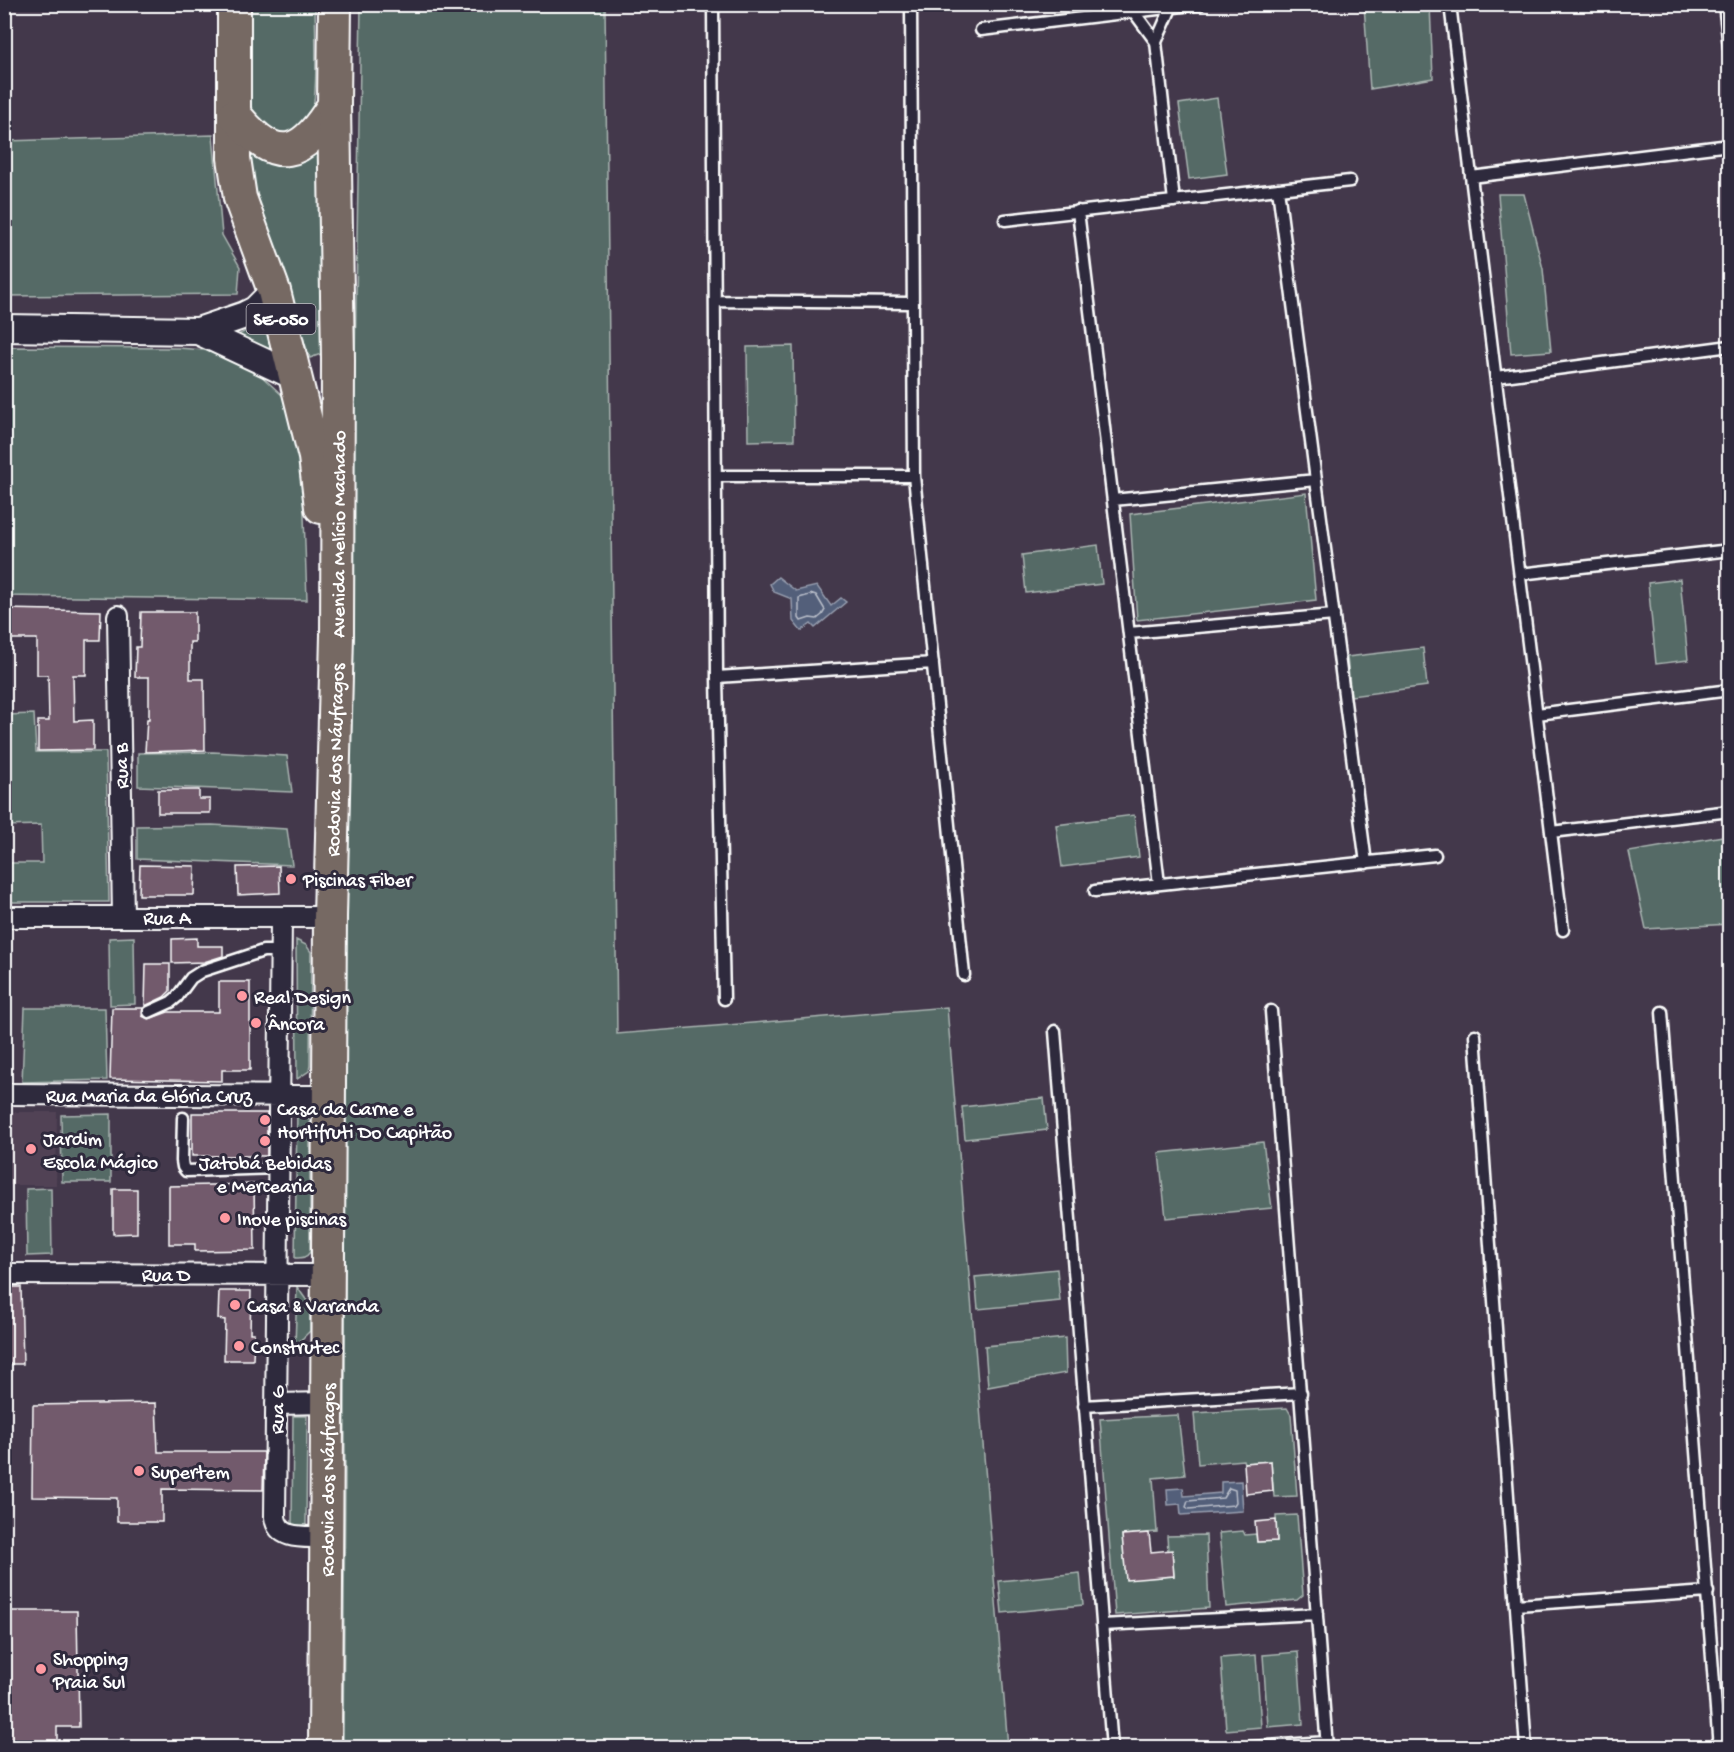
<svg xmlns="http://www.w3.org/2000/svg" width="1734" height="1752" font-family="'Gochi Hand',sans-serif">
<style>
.built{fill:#514255}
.green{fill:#556b66;stroke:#aab5b2;stroke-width:1.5}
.water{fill:#525e7a;stroke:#979eaf;stroke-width:1.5}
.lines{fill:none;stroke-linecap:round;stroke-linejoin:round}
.shore{stroke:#babfca;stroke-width:1.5}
.building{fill:#725a6c;stroke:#fff;stroke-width:1.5}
.service-casing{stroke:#fff;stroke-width:15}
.minor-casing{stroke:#fff;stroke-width:24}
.tertiary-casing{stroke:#fff;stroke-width:30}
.primary-casing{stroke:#fff;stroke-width:36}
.service{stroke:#2f2a3d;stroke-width:10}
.minor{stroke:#2f2a3d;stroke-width:20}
.tertiary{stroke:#2f2a3d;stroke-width:26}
.primary{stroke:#766964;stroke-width:32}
.poi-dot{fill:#ff9aa2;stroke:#2f2a3d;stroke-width:2}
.labels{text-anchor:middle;stroke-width:6;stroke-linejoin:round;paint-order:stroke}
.shield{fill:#2f2a3d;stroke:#c1bfc5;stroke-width:1.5}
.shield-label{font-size:18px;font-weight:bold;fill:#fff}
.street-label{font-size:20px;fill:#fff;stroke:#2f2a3d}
.poi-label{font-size:20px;fill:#fff;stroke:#2f2a3d;text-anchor:start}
</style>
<rect width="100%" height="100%" fill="#43384b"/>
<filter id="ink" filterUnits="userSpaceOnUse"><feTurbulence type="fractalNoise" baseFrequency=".0167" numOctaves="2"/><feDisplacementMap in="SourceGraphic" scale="12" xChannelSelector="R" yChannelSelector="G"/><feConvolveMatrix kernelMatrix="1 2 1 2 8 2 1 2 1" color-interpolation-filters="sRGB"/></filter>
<g filter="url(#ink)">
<!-- built -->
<path class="built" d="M 5,1112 L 57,1112 L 56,1185 L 5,1185 Z"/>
<!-- green -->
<path class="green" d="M 250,5 L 315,5 C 315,26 320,112 307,125 C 300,131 285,135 277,139 L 252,116 L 250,101 Z
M 361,5 L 605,5 L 617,1034 L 947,1007 L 1008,1747 L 343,1748 L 345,1480 L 345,952 Z
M 1364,5 L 1430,5 L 1433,78 L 1370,89 Z
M 1217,98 L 1227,174 L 1189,179 L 1179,104 Z
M 213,135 L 222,235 L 240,267 L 238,294 L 5,296 L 5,141 Z
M 321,145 L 321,354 L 310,358 L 276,263 L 244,147 C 264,173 297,154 321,145 Z
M 1498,194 L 1524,194 L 1543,269 L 1551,351 L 1511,354 Z
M 268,320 L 283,360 L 234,337 Z
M 793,346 L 794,440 L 748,441 L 747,347 Z
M 5,347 L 178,348 L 218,351 L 256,371 L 283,396 L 291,409 L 302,461 L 307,600 L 5,596 Z
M 1306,493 L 1316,600 L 1137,620 L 1130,514 Z
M 1098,545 L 1102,584 L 1026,593 L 1022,555 Z
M 1680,579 L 1688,660 L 1656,664 L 1648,583 Z
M 1423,648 L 1427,686 L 1351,696 L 1347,657 Z
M 34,714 L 36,752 L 106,752 L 109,902 L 5,902 L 5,863 L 42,863 L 41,825 L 4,826 L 5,715 Z
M 213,752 L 287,756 L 292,792 L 138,786 L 138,753 Z
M 1134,815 L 1139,857 L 1062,867 L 1056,825 Z
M 212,825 L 287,829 L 292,865 L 137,859 L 137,826 Z
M 1729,835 L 1729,924 L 1646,929 L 1629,852 Z
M 134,937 L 135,1004 L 110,1005 L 109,938 Z
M 296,940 L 306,945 L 311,952 L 310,1065 L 309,1071 L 297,1079 Z
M 25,1008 L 105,1008 L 107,1080 L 22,1082 Z
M 1044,1098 L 1047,1130 L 965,1139 L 962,1107 Z
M 297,1108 L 310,1121 L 310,1252 C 306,1258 302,1258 295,1258 Z
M 111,1114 L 111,1182 L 62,1182 L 61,1115 Z
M 1263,1142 L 1272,1208 L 1166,1218 L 1159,1153 Z
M 51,1188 L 52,1255 L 27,1256 L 26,1189 Z
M 1057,1269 L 1060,1301 L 978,1309 L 975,1277 Z
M 297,1287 L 310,1305 L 310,1331 L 295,1346 Z
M 1065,1338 L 1066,1373 L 988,1387 L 985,1346 Z
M 1287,1408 L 1291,1415 L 1297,1496 L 1274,1497 L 1271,1461 L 1244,1463 L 1243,1460 L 1198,1464 L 1194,1413 Z
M 1178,1415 L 1185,1475 L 1153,1478 L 1157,1532 L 1122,1535 L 1126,1579 L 1174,1576 L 1172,1551 L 1168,1551 L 1167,1536 L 1206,1535 L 1209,1608 L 1115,1615 L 1100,1419 Z
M 293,1416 L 307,1416 L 306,1525 L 292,1525 Z
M 1297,1515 L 1303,1595 L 1297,1600 L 1226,1607 L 1219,1533 L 1243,1531 L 1245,1535 L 1256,1534 L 1257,1542 L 1277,1541 L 1276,1516 Z
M 1080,1573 L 1083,1605 L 1002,1613 L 999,1581 Z
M 1298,1652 L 1303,1724 L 1268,1727 L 1263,1655 Z
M 1256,1655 L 1261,1727 L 1226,1730 L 1221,1658 Z"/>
<!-- water -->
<path class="water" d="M 778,577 L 796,591 L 817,586 L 831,606 L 841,598 L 846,602 L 815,628 L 811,624 L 801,631 L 793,621 L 792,599 L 774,592 L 770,584 Z
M 1241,1481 L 1243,1511 L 1181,1515 L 1180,1504 L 1168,1505 L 1167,1489 L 1183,1488 L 1184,1496 L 1221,1493 L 1221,1482 Z"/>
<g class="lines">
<!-- shore -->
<path class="shore" d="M 813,594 L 816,595 L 825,610 L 822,615 L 817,619 L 810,618 L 801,621 L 799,618 L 799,598 Z
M 1229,1488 L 1235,1490 L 1236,1502 L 1234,1505 L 1189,1509 L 1186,1507 L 1188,1501 L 1223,1498 Z"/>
</g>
<!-- building -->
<path class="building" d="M 4,609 L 101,611 L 100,640 L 86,640 L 86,675 L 73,675 L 74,721 L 93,720 L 93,750 L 38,751 L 38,721 L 49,721 L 48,675 L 37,675 L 37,639 L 4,639 Z
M 141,612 L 195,612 L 195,642 L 190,642 L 190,679 L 204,679 L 205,750 L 145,752 L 147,719 L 149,719 L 149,677 L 135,677 L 136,647 L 140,647 Z
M 158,790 L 199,790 L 199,799 L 210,799 L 210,813 L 158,813 Z
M 140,865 L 195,866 L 194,895 L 139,895 Z
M 279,866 L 280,893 L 238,895 L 237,867 Z
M 197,938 L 197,946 L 223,946 L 223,956 L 204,962 L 172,963 L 172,939 Z
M 146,964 L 170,964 L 170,991 L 164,997 L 145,1006 Z
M 219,982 L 250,982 L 250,1070 L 222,1070 L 222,1081 L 110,1079 L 112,1008 L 143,1008 L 142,1016 L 149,1019 L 168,1012 L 219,1012 Z
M 192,1113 L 267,1113 L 267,1156 L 192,1156 Z
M 254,1184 L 255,1250 L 195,1251 L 195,1244 L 169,1244 L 169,1186 Z
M 113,1189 L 137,1189 L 137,1233 L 113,1234 Z
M 4,1287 L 21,1287 L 23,1364 L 4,1364 Z
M 219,1291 L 251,1291 L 250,1333 L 254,1333 L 253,1360 L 224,1360 L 225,1320 L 218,1319 Z
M 156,1403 L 158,1452 L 264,1452 L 263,1490 L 162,1489 L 162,1522 L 117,1522 L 117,1498 L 32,1497 L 33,1405 Z
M 1271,1461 L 1273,1491 L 1246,1494 L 1244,1463 Z
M 1276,1520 L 1277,1541 L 1257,1542 L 1255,1522 Z
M 1149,1533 L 1151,1552 L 1172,1550 L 1174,1576 L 1126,1580 L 1122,1535 Z
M 4,1611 L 77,1611 L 79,1727 L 57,1727 L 57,1748 L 4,1748 Z"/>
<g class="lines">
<defs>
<path id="service" d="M 713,4 L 717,677 L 724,999
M 911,4 L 914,476 L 964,975
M 1133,4 L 1134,12 L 1156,42 L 1174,201
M 1450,4 L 1563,930
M 1724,4 L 1730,55
M 981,30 L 1200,4
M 1156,42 L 1171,8 L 1171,4
M 1471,177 L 1730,145
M 1278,189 L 1366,863
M 1078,211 L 1159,884
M 1005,220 L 1350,181
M 716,301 L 911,303
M 1496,377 L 1730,346
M 716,476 L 914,476
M 1113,500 L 1316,480
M 1520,574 L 1730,550
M 1129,633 L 1334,615
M 717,677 L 933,663
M 1537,714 L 1730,690
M 1551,832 L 1730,811
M 1095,891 L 1435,855
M 1271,1011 L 1327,1748
M 149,1012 L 171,1002 L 177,997 L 191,978 L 202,971 L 263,951 L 281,951
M 1662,1012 L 1719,1748
M 1055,1031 L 1112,1748
M 1475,1035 L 1526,1748
M 183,1118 L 182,1161 L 183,1167 L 186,1171 L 279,1168
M 1084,1406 L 1301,1393
M 1516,1605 L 1708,1592
M 1102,1625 L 1317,1614
M 1236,1748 L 1327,1742"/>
<path id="minor" d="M 118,616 L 123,917
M 4,917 L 330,917
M 281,917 L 275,1517 C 278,1542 308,1536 327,1537
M 4,1094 L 329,1096
M 4,1274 L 328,1275
M 276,1404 L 327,1403"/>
<path id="tertiary" d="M 4,328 L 198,331 L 245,315 L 255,310 L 274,291
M 198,331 L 294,376"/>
<g id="primary">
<path d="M 234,4 L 234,158 L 240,198 L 274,291 L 315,457 L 321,507"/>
<path d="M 235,115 C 277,167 302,157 334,105"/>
<path id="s1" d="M 325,1748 L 330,917 L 337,635 L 338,359 L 334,105 L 335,4"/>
</g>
</defs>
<!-- service casing -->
<use href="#service" class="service-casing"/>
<!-- minor casing -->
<use href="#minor" class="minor-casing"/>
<!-- tertiary casing -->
<use href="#tertiary" class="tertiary-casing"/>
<!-- primary casing -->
<use href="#primary" class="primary-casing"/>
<!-- service -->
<use href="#service" class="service"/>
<!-- minor -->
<use href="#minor" class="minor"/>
<!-- tertiary -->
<use href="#tertiary" class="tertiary"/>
<!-- primary -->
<use href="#primary" class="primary"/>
</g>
</g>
<!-- markers -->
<g class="poi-dot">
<circle cx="291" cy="879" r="6"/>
<circle cx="242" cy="996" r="6"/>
<circle cx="256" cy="1023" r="6"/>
<circle cx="265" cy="1120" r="6"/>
<circle cx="265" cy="1141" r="6"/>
<circle cx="31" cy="1149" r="6"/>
<circle cx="225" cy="1218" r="6"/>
<circle cx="235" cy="1305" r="6"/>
<circle cx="239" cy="1346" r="6"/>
<circle cx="139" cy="1471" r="6"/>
<circle cx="41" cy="1669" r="6"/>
</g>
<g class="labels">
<!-- shield labels -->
<rect class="shield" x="246.5" y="304" width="69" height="30" rx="4.5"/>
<g class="shield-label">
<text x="281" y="325">SE-050</text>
</g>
<!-- street labels -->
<g class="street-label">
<text dy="7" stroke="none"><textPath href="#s1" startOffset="1214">Avenida Melício Machado</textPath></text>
<text dy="7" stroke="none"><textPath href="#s1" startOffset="988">Rodovia dos Náufragos</textPath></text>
<text transform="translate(120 766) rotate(-91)" y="7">Rua B</text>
<text x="167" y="924">Rua A</text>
<text x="149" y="1102">Rua Maria da Glória Cruz</text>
<text x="166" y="1281">Rua D</text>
<text transform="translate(276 1410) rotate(-89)" y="7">Rua G</text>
<text dy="7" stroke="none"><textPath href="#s1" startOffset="268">Rodovia dos Náufragos</textPath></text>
</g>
<!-- poi labels -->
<g class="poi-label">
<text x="303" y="886">Piscinas Fiber</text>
<text x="254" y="1003">Real Design</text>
<text x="268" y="1030">Âncora</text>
<text x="277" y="1115">Casa da Carne e<tspan x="277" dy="23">Hortifruti Do Capitão</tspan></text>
<text x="43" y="1145">Jardim<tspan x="43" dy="23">Escola Mágico</tspan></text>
<text x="265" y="1169" text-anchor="middle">Jatobá Bebidas<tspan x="265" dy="23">e Mercearia</tspan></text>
<text x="237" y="1225">Inove piscinas</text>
<text x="247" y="1312">Casa &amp; Varanda</text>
<text x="251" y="1353">Construtec</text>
<text x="151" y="1478">Supertem</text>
<text x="53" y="1665">Shopping<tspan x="53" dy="23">Praia Sul</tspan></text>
</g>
</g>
<!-- margin -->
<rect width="1734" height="1752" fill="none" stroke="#2f2a3d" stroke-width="24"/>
<rect x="12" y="12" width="1710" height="1728" fill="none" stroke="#fff" stroke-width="2" filter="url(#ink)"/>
</svg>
